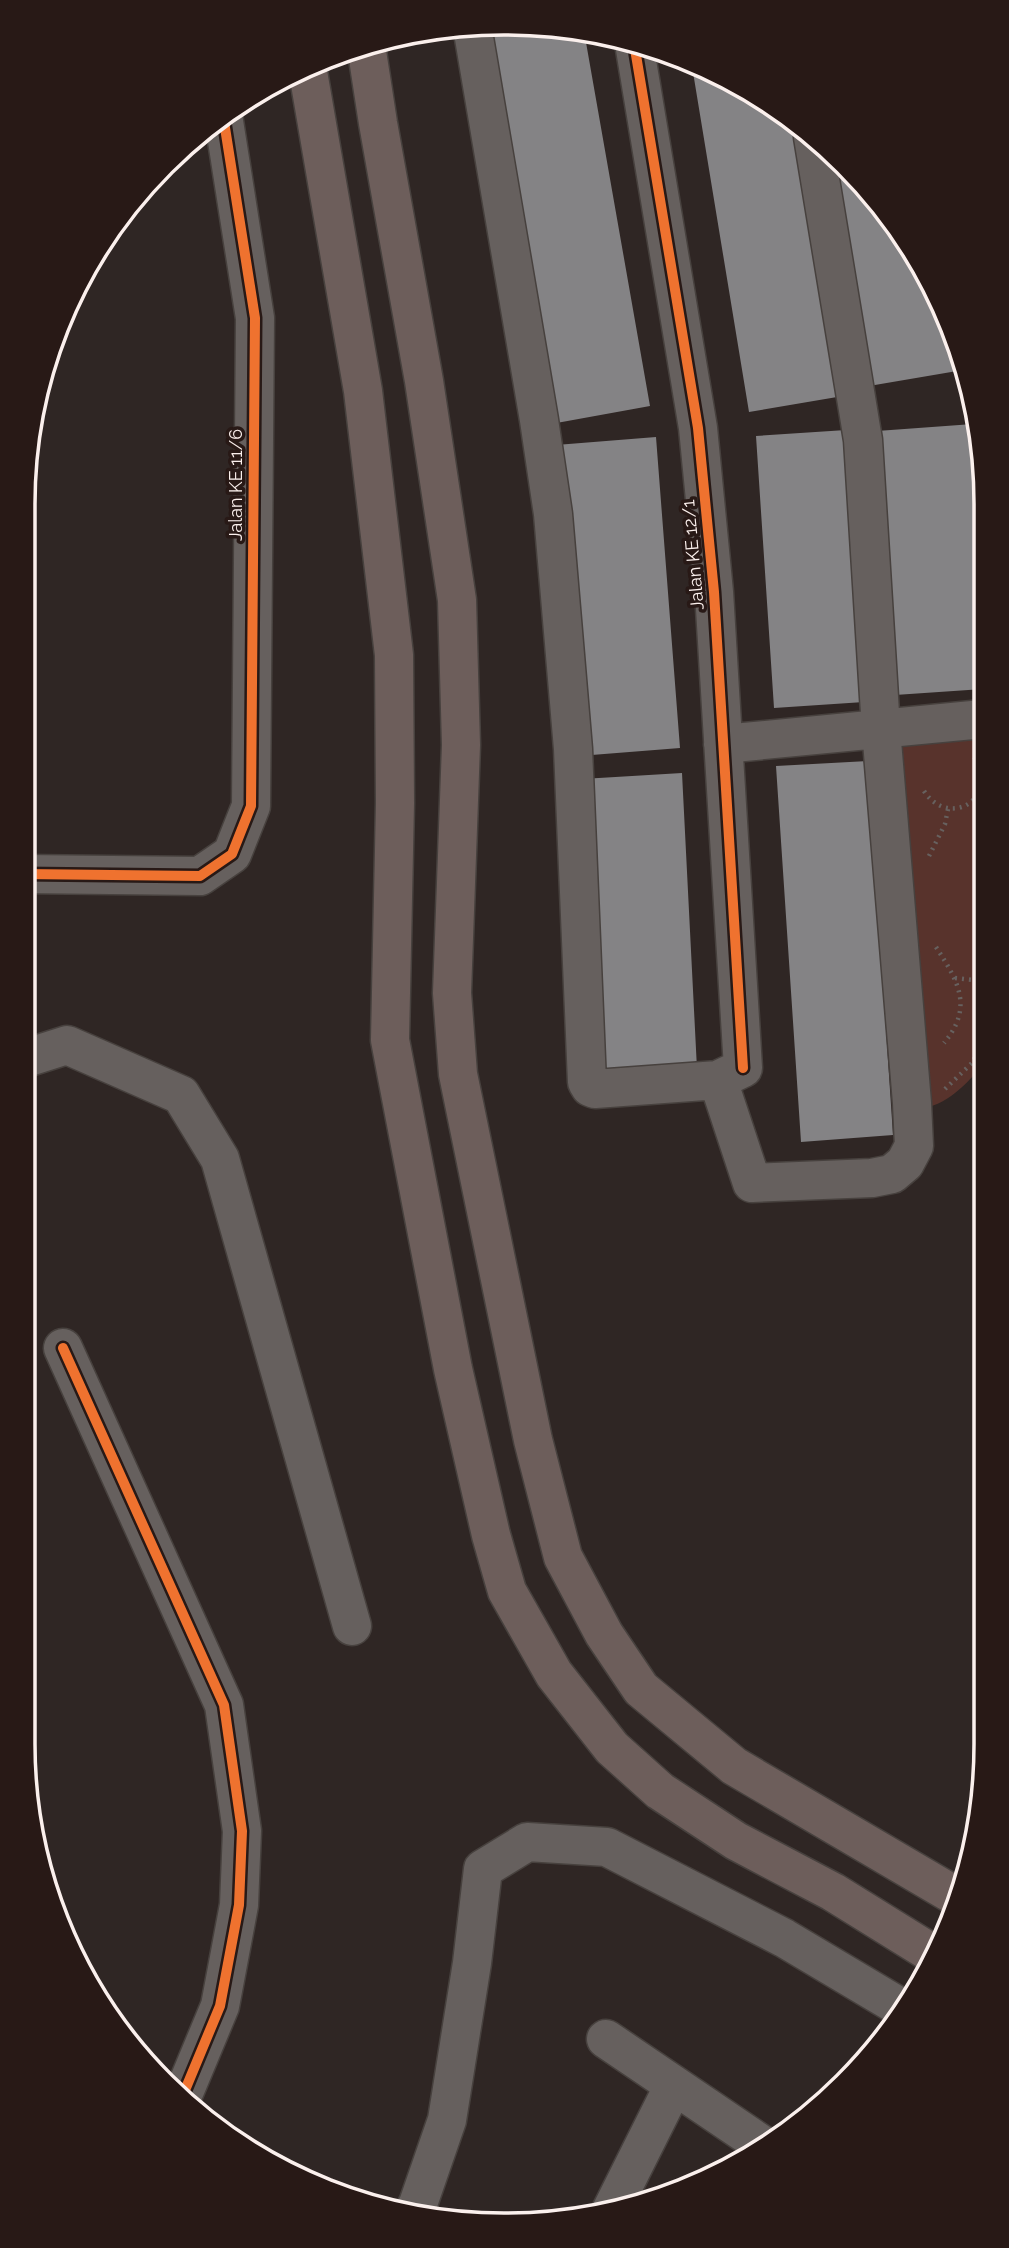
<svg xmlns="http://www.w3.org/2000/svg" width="1009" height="2248" font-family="Raleway,sans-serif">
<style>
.green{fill:#58332c}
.building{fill:#848385}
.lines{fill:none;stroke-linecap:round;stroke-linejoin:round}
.minor-casing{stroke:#47413e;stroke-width:41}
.major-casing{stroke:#47413e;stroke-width:41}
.path{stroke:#67615f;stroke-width:4.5;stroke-dasharray:2 5;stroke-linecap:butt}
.minor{stroke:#66605e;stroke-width:38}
.major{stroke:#6d5e5b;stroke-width:38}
.cycleway-casing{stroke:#281916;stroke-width:15}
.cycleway{stroke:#ef722f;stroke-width:10}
.labels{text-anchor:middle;stroke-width:7;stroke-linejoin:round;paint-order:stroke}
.street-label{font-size:18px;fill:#fbf0ed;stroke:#281916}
.rim{fill:none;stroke:#fbf0ed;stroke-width:3.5}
</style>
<rect width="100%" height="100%" fill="#2f2624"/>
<!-- green -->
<path class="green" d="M 983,737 L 984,1064 C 965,1085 947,1106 918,1109 L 890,742 Z"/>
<!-- building -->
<path class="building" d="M 504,23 L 584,31 L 650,406 L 551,424 L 482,25 Z
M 691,60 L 797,122 L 843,396 L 749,412 Z
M 831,155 L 886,211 L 949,320 L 963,370 L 869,386 Z
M 973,424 L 983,579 L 983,689 L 895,695 L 877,431 Z
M 846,430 L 864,702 L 774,708 L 756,436 Z
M 656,437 L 680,748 L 579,756 L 556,445 Z
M 868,761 L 893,1135 L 801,1142 L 776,766 Z
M 682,773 L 697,1069 L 597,1074 L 582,779 Z"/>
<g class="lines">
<defs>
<path id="minor" d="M 472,26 L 539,420 L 553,514 L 573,749 L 587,1082 L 590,1087 L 595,1089 L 718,1080 L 743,1068 L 714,592 L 698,428 L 634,43
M 723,744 L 983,719
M 23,874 L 200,876 L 232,854 L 251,806 L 255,318 L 223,115
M 23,1059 L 67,1045 L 181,1095 L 220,1159 L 352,1626
M 718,1080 L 752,1183 L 872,1178 L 892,1174 L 905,1163 L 914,1146 L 912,1103 L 881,729 L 863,440 L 813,137
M 63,1348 L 224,1705 L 242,1831 L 239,1905 L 220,2006 L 183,2095
M 606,2039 L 764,2146
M 611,2211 L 674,2085
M 411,2216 L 418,2204 L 447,2120 L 472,1963 L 483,1869 L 527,1842 L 607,1847 L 784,1938 L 900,2007"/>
<path id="major" d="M 366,45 L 378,123 L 424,381 L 457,600 L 461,745 L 452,993 L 458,1074 L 533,1440 L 563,1557 L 604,1634 L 641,1689 L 734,1766 L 959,1898
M 307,66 L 363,391 L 394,655 L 395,803 L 390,1040 L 453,1369 L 491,1535 L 507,1591 L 554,1674 L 612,1748 L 660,1791 L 736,1841 L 833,1892 L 933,1954"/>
</defs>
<!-- minor casing -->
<use href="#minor" class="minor-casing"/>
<!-- major casing -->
<use href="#major" class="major-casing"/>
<!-- path -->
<path class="path" d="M 974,757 L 982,769 L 983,778
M 924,791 C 941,818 977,813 983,780
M 929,856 L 945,824 L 948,809
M 936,947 C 958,981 974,1007 944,1043
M 955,978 L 983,981
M 945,1089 L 974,1061 L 984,976"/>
<!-- minor -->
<use href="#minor" class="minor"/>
<!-- major -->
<use href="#major" class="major"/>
<defs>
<path id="cycleway" d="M 634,43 L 698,428 L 714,592 L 743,1068
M 23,874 L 200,876 L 232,854 L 251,806 L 255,318 L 223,115
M 63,1348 L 224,1705 L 242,1831 L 239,1905 L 220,2006 L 183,2095"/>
</defs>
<!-- cycleway casing -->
<use href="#cycleway" class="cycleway-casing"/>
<!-- cycleway -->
<use href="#cycleway" class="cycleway"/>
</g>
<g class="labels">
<!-- street labels -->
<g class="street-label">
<text transform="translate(236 485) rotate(-90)" y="6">Jalan KE 11/6</text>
<text transform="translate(693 555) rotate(-95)" y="6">Jalan KE 12/1</text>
</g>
</g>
<!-- crop -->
<path d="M0 0H1009V2248H0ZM504 35H505A469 469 0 0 1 974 504V1744A469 469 0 0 1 505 2213H504A469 469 0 0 1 35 1744V504A469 469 0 0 1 504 35Z" fill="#281916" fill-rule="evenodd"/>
<path class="rim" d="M504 35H505A469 469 0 0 1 974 504V1744A469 469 0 0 1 505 2213H504A469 469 0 0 1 35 1744V504A469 469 0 0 1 504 35Z"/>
</svg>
